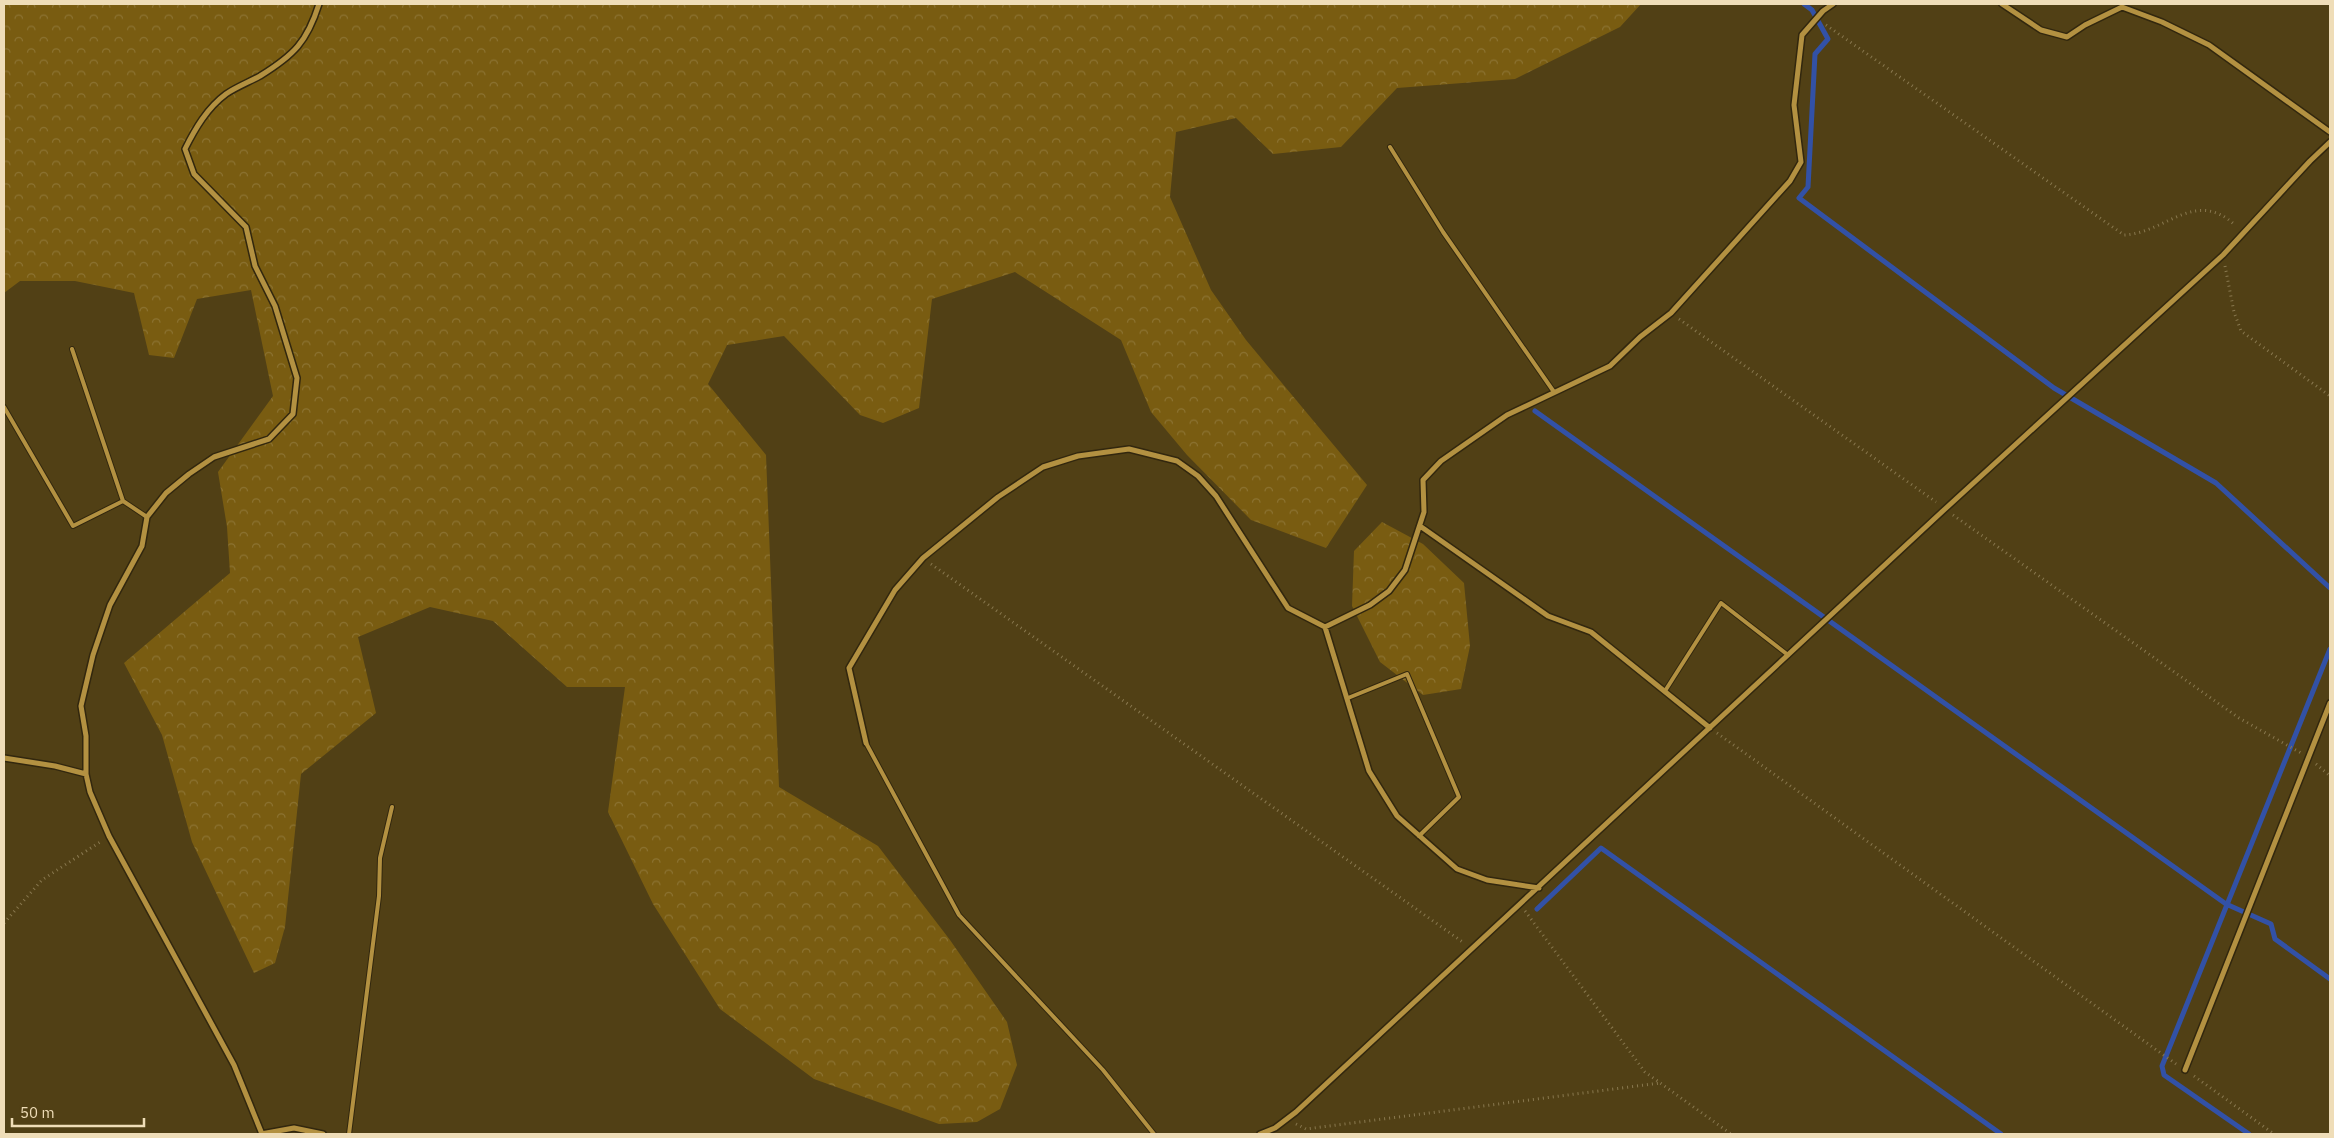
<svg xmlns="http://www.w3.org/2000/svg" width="2334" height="1138" font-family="'IBM Plex Sans',sans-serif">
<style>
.forest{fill:url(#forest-crowns)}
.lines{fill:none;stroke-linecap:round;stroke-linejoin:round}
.stream{stroke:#3251a6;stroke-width:5}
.lane-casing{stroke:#32270e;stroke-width:6}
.street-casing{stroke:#32270e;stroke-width:8}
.path{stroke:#89784f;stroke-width:3;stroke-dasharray:1 4;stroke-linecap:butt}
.lane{stroke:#b39141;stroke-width:4}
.street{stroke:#b39141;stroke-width:5}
</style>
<defs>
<pattern id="forest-crowns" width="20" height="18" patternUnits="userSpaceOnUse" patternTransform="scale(1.25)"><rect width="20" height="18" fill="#795c11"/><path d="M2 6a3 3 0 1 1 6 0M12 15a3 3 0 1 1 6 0" fill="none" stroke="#8c7332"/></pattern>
</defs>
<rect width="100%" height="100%" fill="#514015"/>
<!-- forest -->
<path class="forest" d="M 4,4 L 1641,4 L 1620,27 L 1515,79 L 1397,88 L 1341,147 L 1273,154 L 1236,118 L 1176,132 L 1170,197 L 1211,290 L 1246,340 L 1367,485 L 1326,548 L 1251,520 L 1187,455 L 1151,412 L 1121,340 L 1015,272 L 932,299 L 919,408 L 883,423 L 860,415 L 784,336 L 727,345 L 708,384 L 766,455 L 779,787 L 878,846 L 950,940 L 1007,1022 L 1017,1065 L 1000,1109 L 977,1122 L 939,1124 L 814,1079 L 720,1009 L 653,904 L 608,812 L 625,687 L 567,687 L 493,621 L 430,607 L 358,637 L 376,713 L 301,774 L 285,927 L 275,963 L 254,973 L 192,842 L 162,735 L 124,663 L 230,573 L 227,527 L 218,472 L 273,396 L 251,290 L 197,299 L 174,358 L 149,355 L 134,293 L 75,281 L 20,281 L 4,293 Z
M 1382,522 L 1423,544 L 1464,583 L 1470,646 L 1461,689 L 1423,695 L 1380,662 L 1352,606 L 1354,551 Z"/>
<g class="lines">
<!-- stream -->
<path class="stream" d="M 1804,4 L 1812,10 L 1828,39 L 1815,54 L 1808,187 L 1799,198 L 2054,388 L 2216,483 L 2330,588
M 1535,411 L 2226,904 L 2271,924 L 2275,939 L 2330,979
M 1537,909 L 1601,848 L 2001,1134
M 2249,1134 L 2164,1075 L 2162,1066 L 2330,649"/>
<defs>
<path id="lane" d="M 1390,147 L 1443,232 L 1554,392
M 72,349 L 123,501 L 147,517
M 4,407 L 73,526 L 123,501
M 1665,691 L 1721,603 L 1788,655
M 1348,698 L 1407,674 L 1459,797 L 1419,836
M 866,743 L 959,915 L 1103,1070 L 1154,1134
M 349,1134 L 379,896 L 380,858 L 392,807"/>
<path id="street" d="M 2002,4 L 2041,30 L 2067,37 L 2085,25 L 2122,7 L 2162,22 L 2209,45 L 2330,132
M 1420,526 L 1548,616 L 1591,632 L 1710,728
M 1325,627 L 1370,605 L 1389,591 L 1405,570 L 1424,512 L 1423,480 L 1441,461 L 1507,415 L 1610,366 L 1640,337 L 1671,313 L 1790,181 L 1801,162 L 1794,105 L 1802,35 L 1823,11 L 1833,4
M 866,743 L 849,668 L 895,590 L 923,558 L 998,497 L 1043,467 L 1078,456 L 1129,449 L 1177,461 L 1198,476 L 1216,496 L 1288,608 L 1325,627 L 1369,771 L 1397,816 L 1457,869 L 1487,880 L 1539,888
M 4,758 L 55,766 L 86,774
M 2185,1070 L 2330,703
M 261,1134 L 294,1128 L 323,1134
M 262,1134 L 234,1065 L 109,836 L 90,792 L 86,774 L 86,736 L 81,706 L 93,655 L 110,605 L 142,546 L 147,517 L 166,493 L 189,474 L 214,457 L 269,439 L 293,414 L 297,378 L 275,306 L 255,266 L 246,227 L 194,174 L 185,149 C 195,129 207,108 226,94 C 236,87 249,82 260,76 C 294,55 307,42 319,4
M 1260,1134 L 1275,1128 L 1296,1112 L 1945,509 L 2223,255 L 2310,161 L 2330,142"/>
</defs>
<!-- lane casing -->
<use href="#lane" class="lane-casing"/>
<!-- street casing -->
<use href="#street" class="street-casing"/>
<!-- path -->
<path class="path" d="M 1826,25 L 2124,235 C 2166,233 2195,188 2235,225
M 2225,266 L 2234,312 L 2241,331 L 2330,396
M 1679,319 L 1936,502
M 1953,515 L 2239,718 L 2301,753
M 931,564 L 1464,943
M 1717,733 L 2176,1064
M 2316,764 L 2330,776
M 1525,911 L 1645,1072 L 1731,1134
M 4,923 L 42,880 L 100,842
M 2194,1076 L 2274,1134
M 1296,1124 L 1306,1129 L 1660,1083"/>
<!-- lane -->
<use href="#lane" class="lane"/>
<!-- street -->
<use href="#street" class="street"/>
</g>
<!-- border -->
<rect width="2334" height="1138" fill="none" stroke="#efddb8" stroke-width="10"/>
<!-- scale -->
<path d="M12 1118v8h132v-8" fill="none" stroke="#efddb8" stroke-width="2.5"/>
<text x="20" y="1118" font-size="15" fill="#efddb8" stroke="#514015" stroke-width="4" paint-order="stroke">50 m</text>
</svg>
